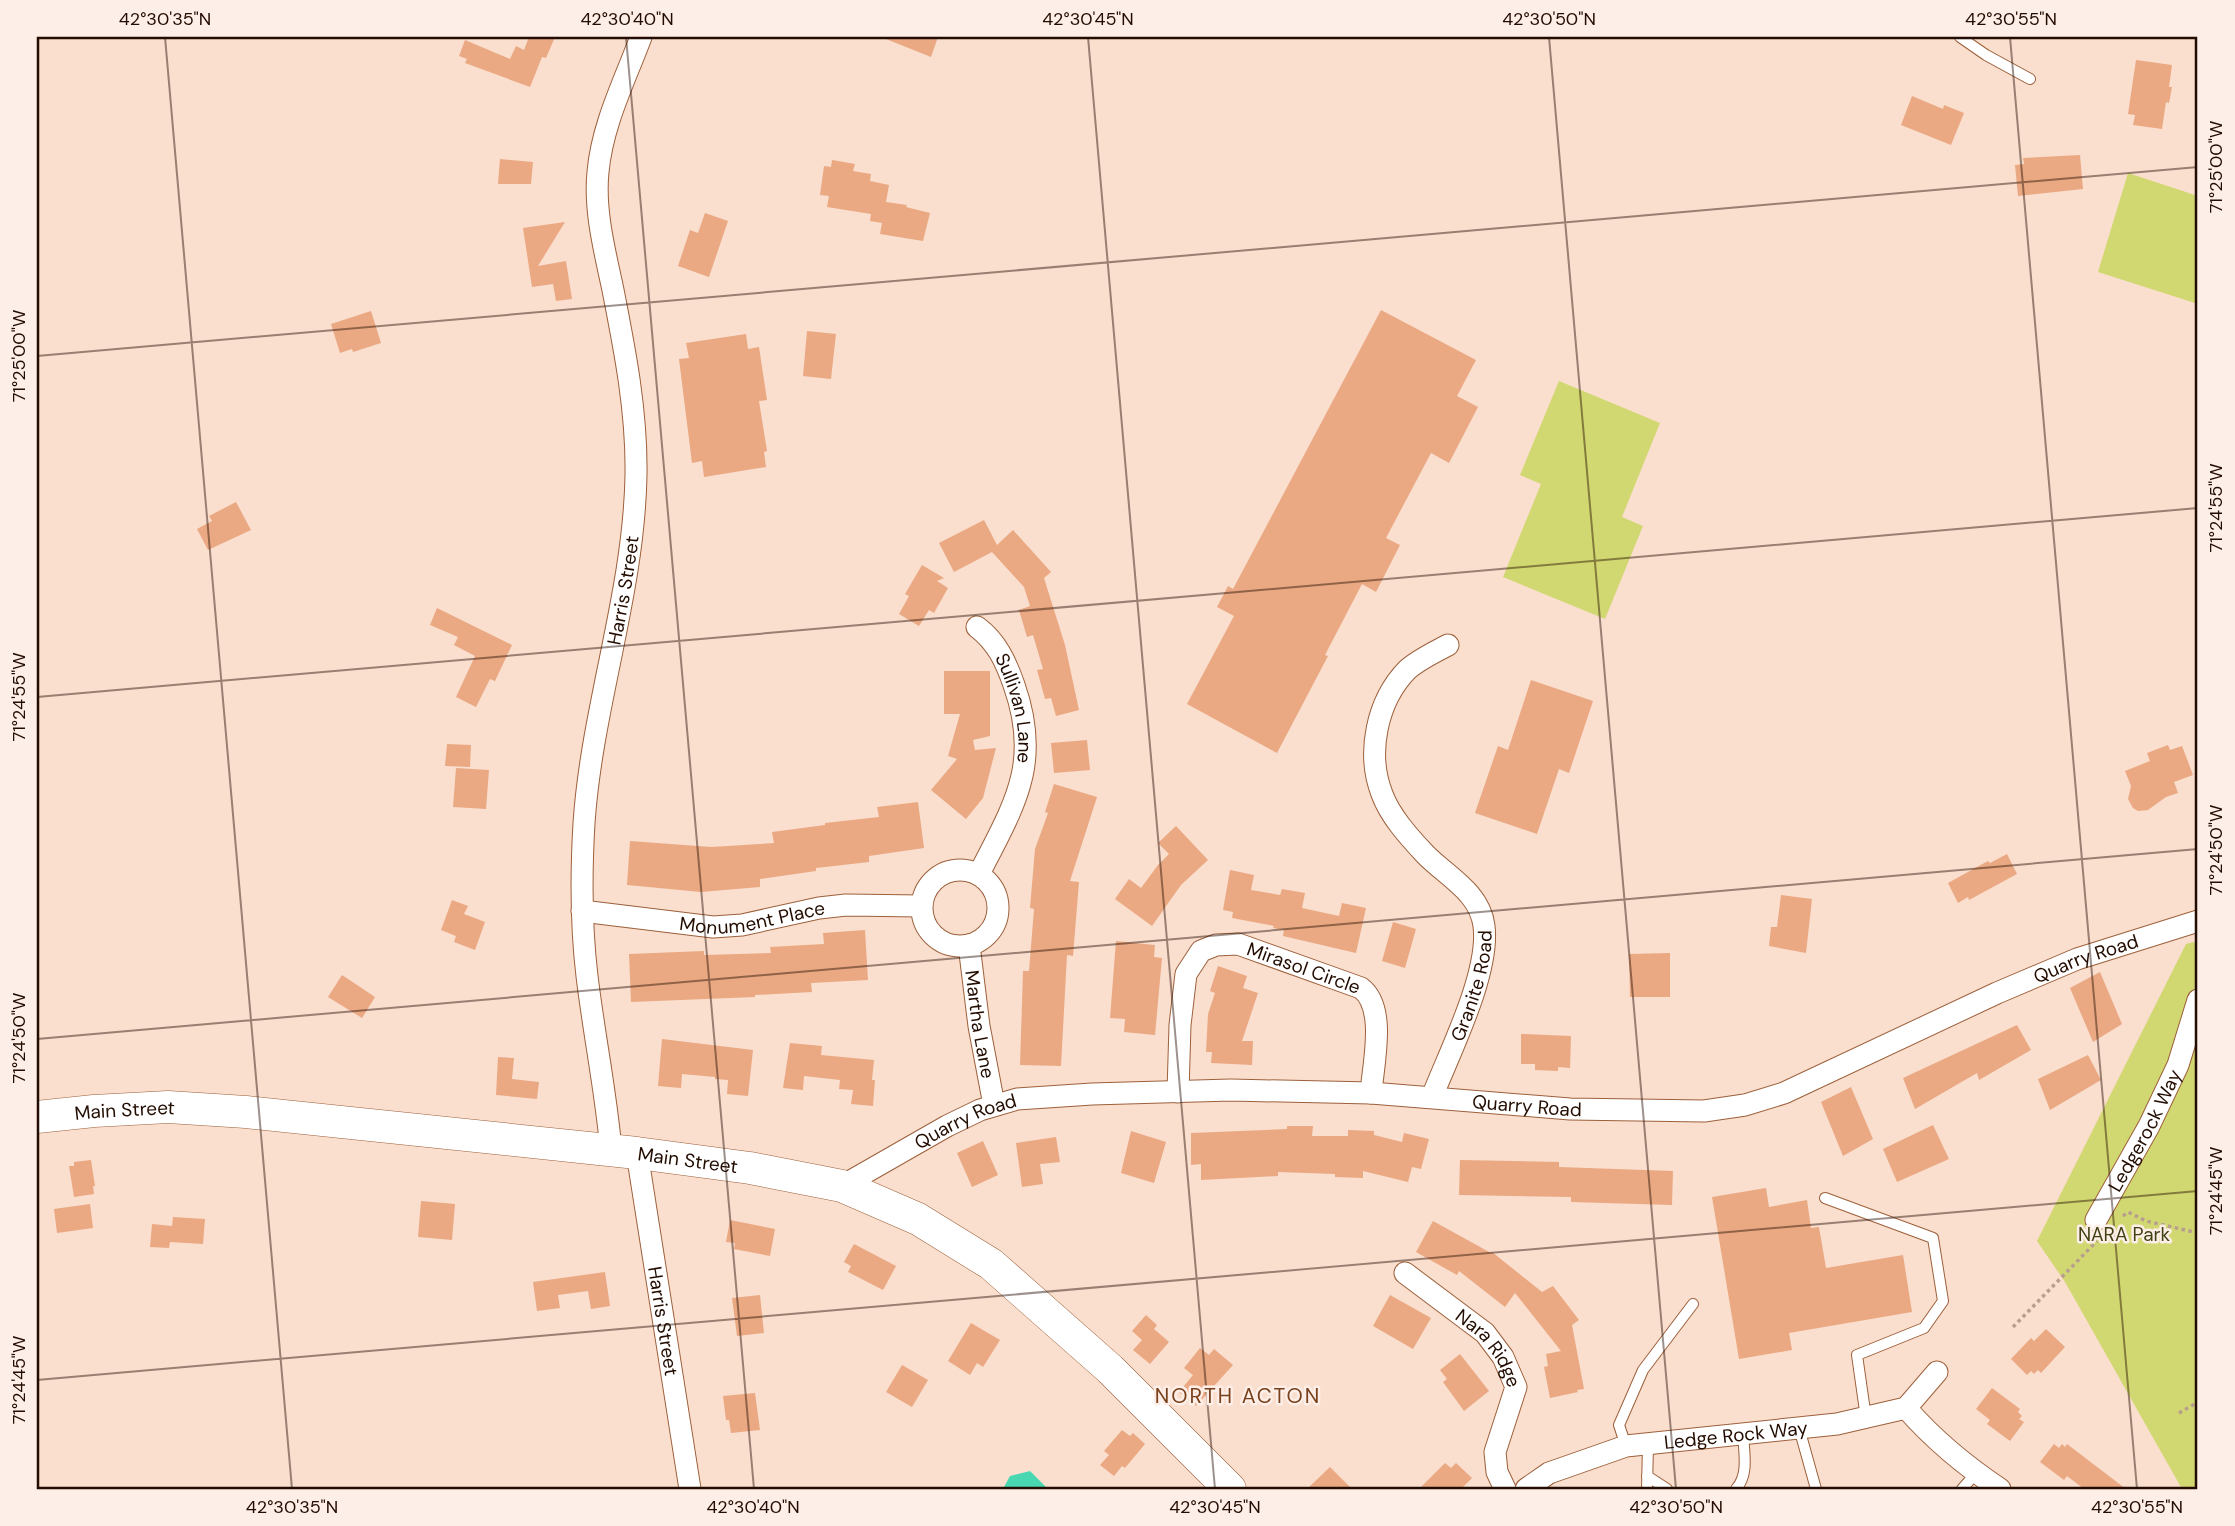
<svg xmlns="http://www.w3.org/2000/svg" width="2235" height="1526" font-family="'DM Sans',sans-serif">
<style>
.green{fill:#d2d871}
.water{fill:#48d7b1}
.building{fill:#eaa983}
.lines{fill:none;stroke-linecap:round;stroke-linejoin:round}
.service-casing{stroke:#9c603b;stroke-width:12}
.minor-casing{stroke:#9c603b;stroke-width:23}
.secondary-casing{stroke:#9c603b;stroke-width:33}
.path{stroke:#b89e8f;stroke-width:3.5;stroke-dasharray:3.5 3.5;stroke-linecap:butt}
.service{stroke:#fff;stroke-width:10}
.minor{stroke:#fff;stroke-width:21}
.secondary{stroke:#fff;stroke-width:32}
.ticks{fill:none;stroke:#230c01;stroke-width:2;stroke-opacity:0.45}
.labels{text-anchor:middle;stroke-width:5;stroke-linejoin:round;paint-order:stroke}
.street-label{font-size:19px;fill:#230c01;stroke:#fdeee7}
.park-label{font-size:19px;fill:#3f4113;stroke:#fdeee7}
.neighbourhood-label{font-size:21px;letter-spacing:2px;fill:#79411b;stroke:#fdeee7}
.neatline{fill:none;stroke:#230c01;stroke-width:2.5}
.ticks-label{font-size:18px;text-anchor:middle;fill:#230c01}
</style>
<rect width="100%" height="100%" fill="#fadece"/>
<!-- green -->
<path class="green" d="M 2128,173 L 2198,196 L 2198,304 L 2098,272 Z
M 1559,381 L 1660,423 L 1622,517 L 1643,526 L 1605,619 L 1503,577 L 1541,484 L 1520,475 Z
M 2198,941 L 2198,1489 L 2182,1489 L 2065,1282 L 2037,1241 L 2186,944 Z"/>
<!-- water -->
<path class="water" d="M 1030,1471 L 1048,1489 L 1003,1489 L 1010,1476 Z"/>
<!-- building -->
<path class="building" d="M 529,37 L 555,37 L 546,58 L 542,57 L 530,87 L 465,63 L 467,59 L 459,56 L 465,40 L 510,59 L 516,46 L 524,50 Z
M 881,37 L 938,37 L 931,57 Z
M 2136,60 L 2172,65 L 2169,87 L 2172,87 L 2169,103 L 2166,102 L 2162,129 L 2133,125 L 2135,115 L 2128,114 Z
M 1912,96 L 1943,109 L 1944,105 L 1964,113 L 1951,145 L 1901,125 Z
M 2080,155 L 2083,189 L 2018,196 L 2015,165 L 2024,164 L 2023,158 Z
M 500,159 L 533,162 L 531,184 L 498,184 Z
M 832,160 L 855,164 L 853,171 L 871,174 L 870,181 L 889,185 L 886,202 L 907,205 L 906,207 L 930,213 L 923,241 L 880,234 L 882,223 L 870,221 L 871,214 L 827,207 L 829,196 L 820,195 L 824,166 L 831,167 Z
M 705,213 L 728,221 L 709,277 L 678,266 L 690,230 L 698,233 Z
M 565,222 L 538,266 L 566,261 L 572,299 L 556,301 L 553,284 L 532,287 L 523,228 Z
M 1381,310 L 1476,360 L 1457,396 L 1478,407 L 1449,463 L 1431,453 L 1386,538 L 1400,545 L 1376,592 L 1362,584 L 1325,655 L 1328,656 L 1277,753 L 1187,704 L 1234,616 L 1217,607 L 1228,586 L 1233,589 Z
M 371,311 L 381,343 L 353,352 L 352,349 L 340,353 L 331,324 Z
M 807,331 L 836,334 L 831,379 L 803,376 Z
M 746,334 L 748,349 L 759,347 L 767,400 L 759,401 L 767,451 L 764,452 L 766,467 L 704,477 L 702,461 L 692,463 L 679,359 L 689,358 L 686,343 Z
M 236,502 L 251,530 L 208,550 L 197,529 L 212,521 L 209,516 Z
M 984,520 L 997,545 L 1013,530 L 1051,572 L 1044,578 L 1065,645 L 1079,710 L 1056,716 L 1051,698 L 1045,699 L 1037,670 L 1043,669 L 1033,635 L 1027,637 L 1019,610 L 1030,606 L 1024,587 L 992,552 L 954,572 L 939,543 Z
M 922,565 L 944,578 L 937,581 L 948,588 L 934,613 L 929,610 L 919,626 L 899,614 L 909,596 L 905,594 Z
M 437,608 L 512,645 L 495,681 L 490,679 L 476,707 L 456,697 L 475,656 L 454,645 L 458,637 L 430,625 Z
M 944,671 L 990,671 L 990,736 L 973,740 L 975,750 L 996,748 L 983,798 L 966,819 L 931,790 L 957,759 L 948,756 L 960,714 L 944,714 Z
M 1531,680 L 1593,701 L 1569,773 L 1559,769 L 1537,834 L 1475,813 L 1498,746 L 1508,750 Z
M 1087,740 L 1090,770 L 1054,773 L 1051,743 Z
M 447,744 L 471,745 L 470,767 L 445,766 Z
M 2168,745 L 2170,750 L 2182,746 L 2193,775 L 2174,782 L 2178,793 L 2166,797 L 2148,810 L 2138,811 L 2133,808 L 2128,799 L 2131,786 L 2125,771 L 2150,761 L 2147,753 Z
M 456,768 L 489,770 L 486,809 L 453,807 Z
M 1054,784 L 1097,797 L 1070,881 L 1079,882 L 1073,956 L 1067,955 L 1061,1066 L 1020,1065 L 1023,971 L 1029,971 L 1034,909 L 1030,908 L 1035,849 L 1048,813 L 1045,812 Z
M 918,802 L 924,848 L 869,856 L 869,862 L 816,868 L 816,871 L 760,879 L 760,887 L 701,892 L 627,885 L 630,841 L 711,847 L 774,843 L 772,832 L 825,825 L 825,823 L 879,817 L 877,807 Z
M 1176,826 L 1208,860 L 1181,885 L 1152,926 L 1115,899 L 1129,879 L 1141,888 L 1158,865 L 1169,854 L 1158,843 Z
M 2007,854 L 2017,874 L 1969,900 L 1968,897 L 1958,903 L 1948,883 L 1988,861 L 1990,863 Z
M 1230,870 L 1254,875 L 1251,890 L 1280,895 L 1282,889 L 1305,893 L 1302,908 L 1339,916 L 1342,903 L 1366,908 L 1356,953 L 1283,936 L 1284,930 L 1273,928 L 1274,926 L 1232,918 L 1233,912 L 1223,910 Z
M 1781,895 L 1812,899 L 1806,953 L 1769,946 L 1771,927 L 1777,927 Z
M 452,900 L 468,906 L 464,914 L 485,922 L 475,950 L 454,942 L 456,936 L 441,930 Z
M 1393,922 L 1416,929 L 1405,968 L 1382,961 Z
M 865,930 L 868,980 L 811,983 L 812,992 L 755,995 L 755,997 L 631,1002 L 629,954 L 704,951 L 704,955 L 771,953 L 770,947 L 824,944 L 823,933 Z
M 1116,941 L 1155,945 L 1154,957 L 1162,958 L 1155,1035 L 1124,1032 L 1125,1019 L 1110,1018 Z
M 1670,953 L 1670,997 L 1630,997 L 1629,954 Z
M 1218,966 L 1247,976 L 1243,988 L 1258,993 L 1242,1041 L 1253,1041 L 1252,1065 L 1211,1063 L 1212,1052 L 1206,1052 L 1208,1014 L 1215,993 L 1210,991 Z
M 2100,972 L 2122,1024 L 2093,1042 L 2070,988 Z
M 342,975 L 375,997 L 362,1018 L 328,997 Z
M 2017,1025 L 2031,1050 L 1979,1080 L 1977,1073 L 1915,1109 L 1903,1078 Z
M 1521,1034 L 1571,1036 L 1570,1068 L 1558,1067 L 1558,1071 L 1535,1070 L 1535,1064 L 1521,1064 Z
M 662,1039 L 753,1050 L 748,1096 L 727,1094 L 728,1080 L 715,1079 L 715,1077 L 682,1074 L 681,1088 L 658,1086 Z
M 790,1043 L 822,1046 L 821,1055 L 874,1060 L 872,1080 L 875,1080 L 873,1106 L 851,1104 L 853,1090 L 839,1089 L 840,1080 L 804,1076 L 803,1090 L 783,1088 Z
M 2088,1055 L 2101,1080 L 2050,1110 L 2038,1079 Z
M 498,1057 L 514,1058 L 512,1079 L 539,1082 L 537,1099 L 496,1095 Z
M 1851,1087 L 1873,1139 L 1843,1156 L 1821,1102 Z
M 1933,1125 L 1949,1159 L 1897,1182 L 1883,1149 Z
M 1287,1126 L 1313,1126 L 1312,1136 L 1348,1136 L 1348,1130 L 1374,1131 L 1374,1135 L 1402,1142 L 1404,1133 L 1429,1139 L 1421,1169 L 1412,1167 L 1408,1182 L 1363,1171 L 1363,1178 L 1335,1177 L 1335,1174 L 1278,1172 L 1278,1176 L 1201,1180 L 1201,1164 L 1191,1165 L 1191,1133 L 1287,1129 Z
M 1131,1131 L 1166,1142 L 1154,1183 L 1121,1173 Z
M 1056,1137 L 1060,1162 L 1040,1164 L 1043,1184 L 1022,1187 L 1016,1143 Z
M 983,1141 L 998,1175 L 972,1187 L 957,1153 Z
M 91,1160 L 95,1186 L 93,1186 L 94,1194 L 74,1197 L 69,1166 L 74,1166 L 74,1162 Z
M 1460,1160 L 1559,1162 L 1559,1167 L 1673,1171 L 1672,1205 L 1571,1202 L 1571,1197 L 1459,1195 Z
M 1766,1188 L 1769,1207 L 1807,1200 L 1811,1228 L 1819,1227 L 1826,1268 L 1903,1255 L 1912,1312 L 1789,1333 L 1792,1350 L 1739,1359 L 1712,1197 Z
M 421,1201 L 455,1204 L 452,1240 L 418,1237 Z
M 90,1204 L 93,1228 L 57,1233 L 54,1209 Z
M 173,1217 L 205,1219 L 203,1244 L 170,1242 L 169,1248 L 150,1247 L 152,1224 L 172,1226 Z
M 730,1220 L 775,1229 L 770,1256 L 734,1249 L 735,1243 L 726,1242 Z
M 1433,1221 L 1491,1253 L 1492,1252 L 1542,1292 L 1553,1286 L 1579,1320 L 1572,1325 L 1584,1389 L 1577,1390 L 1578,1392 L 1550,1398 L 1544,1367 L 1548,1366 L 1546,1354 L 1561,1351 L 1515,1293 L 1505,1307 L 1459,1271 L 1457,1275 L 1416,1252 Z
M 854,1244 L 896,1266 L 883,1290 L 848,1272 L 851,1266 L 844,1262 Z
M 605,1272 L 610,1306 L 591,1309 L 588,1291 L 558,1295 L 560,1308 L 537,1311 L 533,1282 Z
M 760,1295 L 764,1333 L 737,1336 L 732,1298 Z
M 1390,1295 L 1431,1318 L 1413,1349 L 1373,1326 Z
M 1146,1315 L 1157,1325 L 1154,1329 L 1169,1342 L 1150,1364 L 1133,1350 L 1142,1340 L 1132,1331 Z
M 971,1323 L 1000,1340 L 983,1367 L 977,1363 L 970,1375 L 948,1361 Z
M 2046,1329 L 2065,1347 L 2041,1373 L 2038,1370 L 2034,1374 L 2031,1371 L 2027,1375 L 2011,1359 L 2031,1338 L 2034,1341 Z
M 1200,1348 L 1209,1355 L 1214,1349 L 1233,1365 L 1196,1406 L 1179,1392 L 1193,1375 L 1184,1368 Z
M 1460,1354 L 1489,1391 L 1464,1411 L 1443,1382 L 1447,1379 L 1440,1370 Z
M 902,1365 L 928,1380 L 912,1407 L 886,1392 Z
M 1992,1388 L 2020,1409 L 2018,1412 L 2022,1416 L 2019,1419 L 2024,1422 L 2010,1441 L 1987,1424 L 1990,1420 L 1976,1409 Z
M 755,1393 L 760,1430 L 731,1433 L 729,1420 L 726,1420 L 723,1396 Z
M 1122,1430 L 1130,1436 L 1133,1433 L 1145,1444 L 1125,1468 L 1122,1466 L 1114,1476 L 1100,1465 L 1109,1455 L 1104,1451 Z
M 2054,1444 L 2059,1448 L 2062,1444 L 2065,1447 L 2067,1444 L 2126,1489 L 2084,1489 L 2067,1476 L 2064,1480 L 2040,1462 Z
M 1445,1463 L 1451,1468 L 1456,1463 L 1472,1478 L 1461,1489 L 1419,1489 Z
M 1330,1467 L 1352,1489 L 1307,1489 Z"/>
<g class="lines">
<defs>
<path id="service" d="M 1960,37 L 1986,55 L 2030,79
M 1825,1198 L 1933,1238 L 1943,1301 L 1924,1328 L 1857,1355 L 1866,1418
M 1799,1428 L 1816,1489
M 1626,1446 L 1619,1425 L 1643,1370 L 1693,1304
M 1647,1476 L 1667,1489
M 1647,1489 L 1648,1444
M 1736,1489 C 1749,1475 1744,1453 1743,1434
M 1962,1489 L 1976,1473"/>
<g id="minor">
<path id="s1" d="M 977,627 C 997,642 1006,662 1014,685 C 1042,764 1014,805 979,874"/>
<circle cx="960" cy="908" r="38"/>
<path id="s2" d="M 582,911 L 713,927 L 742,925 L 819,908 L 846,905 L 921,906"/>
<path id="s3" d="M 969,945 L 979,1026 L 994,1105"/>
<path id="s4" d="M 1178,1092 L 1180,1025 L 1186,974 L 1201,951 L 1216,945 L 1238,944 L 1361,988 C 1387,1008 1373,1064 1371,1093"/>
<path id="s5" d="M 1432,1097 C 1450,1051 1490,973 1484,926 C 1480,892 1446,876 1425,854 C 1409,837 1390,816 1382,794 C 1366,753 1377,701 1407,670 C 1418,660 1435,652 1448,645"/>
<path id="s6" d="M 611,1150 C 606,1092 594,1035 587,976 C 581,926 581,874 584,823 C 592,706 634,593 636,475 C 637,412 625,351 613,290 C 605,252 594,211 598,172 C 602,125 625,80 641,37"/>
<path id="s7" d="M 637,1153 L 690,1489"/>
<path id="s8" d="M 842,1186 L 947,1126 L 980,1110 L 1017,1099 L 1092,1094 L 1231,1090 L 1371,1093 L 1570,1109 L 1704,1111 L 1745,1105 L 1784,1093 L 1997,993 L 2077,959 L 2198,921"/>
<path id="s9" d="M 2096,1220 L 2149,1126 L 2178,1065 L 2198,1000"/>
<path id="s10" d="M 1405,1273 L 1485,1333 L 1503,1357 L 1516,1387 L 1495,1452 L 1497,1472 L 1505,1489"/>
<path d="M 1906,1408 C 1934,1440 1964,1465 2000,1489"/>
<path id="s11" d="M 1526,1489 L 1549,1473 L 1626,1446 L 1837,1424 L 1906,1408 L 1937,1372"/>
</g>
<g id="secondary">
<path id="s12" d="M 37,1117 L 94,1111 L 168,1107 L 246,1112 L 637,1153 L 750,1168 L 842,1186 L 918,1219 L 991,1264 L 1110,1369 L 1230,1489"/>
</g>
</defs>
<!-- service casing -->
<use href="#service" class="service-casing"/>
<!-- minor casing -->
<use href="#minor" class="minor-casing"/>
<!-- secondary casing -->
<use href="#secondary" class="secondary-casing"/>
<!-- path -->
<path class="path" d="M 2123,1216 L 2128,1212 L 2146,1221 L 2198,1233
M 2013,1327 L 2097,1241
M 2179,1413 L 2198,1402"/>
<!-- service -->
<use href="#service" class="service"/>
<!-- minor -->
<use href="#minor" class="minor"/>
<!-- secondary -->
<use href="#secondary" class="secondary"/>
</g>
<!-- ticks -->
<path class="ticks" d="M 165,37 L 292,1489M 626,37 L 754,1489M 1088,37 L 1215,1489M 1549,37 L 1676,1489M 2010,37 L 2137,1489M 37,356 L 2198,167M 37,697 L 2198,508M 37,1039 L 2198,849M 37,1380 L 2198,1191"/>
<g class="labels">
<!-- street labels -->
<g class="street-label">
<text dy="7" stroke="none"><textPath href="#s6" startOffset="565">Harris Street</textPath></text>
<text dy="7" stroke="none"><textPath href="#s1" startOffset="93">Sullivan Lane</textPath></text>
<text dy="7" stroke="none"><textPath href="#s2" startOffset="172">Monument Place</textPath></text>
<text dy="7" stroke="none"><textPath href="#s8" startOffset="1297">Quarry Road</textPath></text>
<text dy="7" stroke="none"><textPath href="#s4" startOffset="254">Mirasol Circle</textPath></text>
<text dy="7" stroke="none"><textPath href="#s5" startOffset="119">Granite Road</textPath></text>
<text dy="7" stroke="none"><textPath href="#s3" startOffset="80">Martha Lane</textPath></text>
<text dy="7" stroke="none"><textPath href="#s8" startOffset="707">Quarry Road</textPath></text>
<text dy="7" stroke="none"><textPath href="#s12" startOffset="88">Main Street</textPath></text>
<text dy="7" stroke="none"><textPath href="#s8" startOffset="140">Quarry Road</textPath></text>
<text dy="7" stroke="none"><textPath href="#s9" startOffset="102">Ledgerock Way</textPath></text>
<text dy="7" stroke="none"><textPath href="#s12" startOffset="654">Main Street</textPath></text>
<text dy="7" stroke="none"><textPath href="#s7" startOffset="170">Harris Street</textPath></text>
<text dy="7" stroke="none"><textPath href="#s10" startOffset="114">Nara Ridge</textPath></text>
<text dy="7" stroke="none"><textPath href="#s11" startOffset="220">Ledge Rock Way</textPath></text>
</g>
<!-- park labels -->
<g class="park-label">
<text x="2124" y="1241">NARA Park</text>
</g>
<!-- neighbourhood labels -->
<g class="neighbourhood-label">
<text x="1238" y="1403">NORTH ACTON</text>
</g>
</g>
<!-- border -->
<rect width="2235" height="1526" fill="none" stroke="#fdeee7" stroke-width="77"/>
<rect x="38" y="38" width="2158" height="1450" class="neatline"/>
<g class="ticks-label">
<text x="165" y="25">42°30'35"N</text>
<text x="627" y="25">42°30'40"N</text>
<text x="1088" y="25">42°30'45"N</text>
<text x="1549" y="25">42°30'50"N</text>
<text x="2011" y="25">42°30'55"N</text>
<text transform="translate(2216 167) rotate(-90)" y="6">71°25'00"W</text>
<text transform="translate(19 356) rotate(-90)" y="6">71°25'00"W</text>
<text transform="translate(2216 508) rotate(-90)" y="6">71°24'55"W</text>
<text transform="translate(19 697) rotate(-90)" y="6">71°24'55"W</text>
<text transform="translate(2216 850) rotate(-90)" y="6">71°24'50"W</text>
<text transform="translate(19 1038) rotate(-90)" y="6">71°24'50"W</text>
<text transform="translate(2216 1191) rotate(-90)" y="6">71°24'45"W</text>
<text transform="translate(19 1380) rotate(-90)" y="6">71°24'45"W</text>
<text x="292" y="1513">42°30'35"N</text>
<text x="753" y="1513">42°30'40"N</text>
<text x="1215" y="1513">42°30'45"N</text>
<text x="1676" y="1513">42°30'50"N</text>
<text x="2137" y="1513">42°30'55"N</text>
</g>
</svg>
